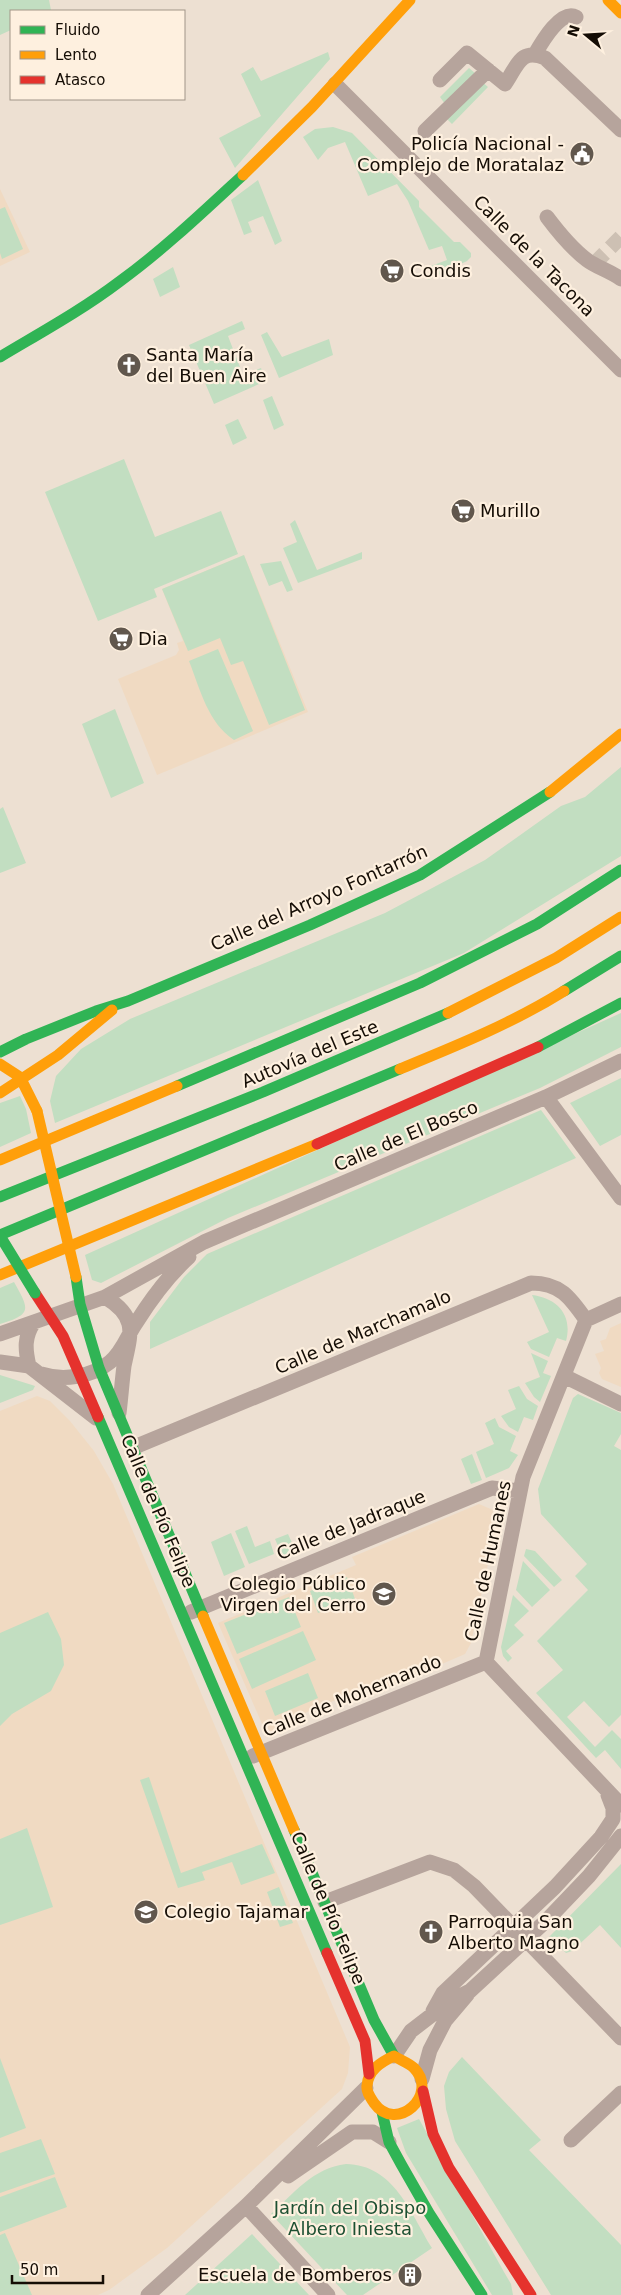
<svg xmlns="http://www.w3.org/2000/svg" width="621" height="2295" font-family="'DejaVu Sans',sans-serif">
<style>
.built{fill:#f0dac2}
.green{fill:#c2dec1}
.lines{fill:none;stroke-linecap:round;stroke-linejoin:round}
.street-tunnel{stroke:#cdc0b3;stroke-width:15;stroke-dasharray:15 8;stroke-linecap:butt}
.street{stroke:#b6a49c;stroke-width:15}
.fast{stroke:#30b455;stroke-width:11}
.slow{stroke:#ff9f0a;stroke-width:11}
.jam{stroke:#e5322d;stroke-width:11}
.fast-bridge{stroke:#30b455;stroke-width:11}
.slow-bridge{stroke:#ff9f0a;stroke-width:11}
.labels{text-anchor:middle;stroke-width:4.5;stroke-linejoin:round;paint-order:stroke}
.poi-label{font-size:18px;fill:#150d05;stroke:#fef0df;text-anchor:start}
.street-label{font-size:18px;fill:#150d05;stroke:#fef0df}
.park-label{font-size:18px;fill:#1c5032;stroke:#fef0df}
</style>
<rect width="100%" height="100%" fill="#ede0d2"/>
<!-- built -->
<path class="built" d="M 0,189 L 30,252 L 0,266 Z
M 244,555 L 308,712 L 157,775 L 118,679 L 176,655 L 179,650 L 177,643 L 183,641 L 162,589 Z
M 621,1323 L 621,1387 L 602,1379 L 599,1373 L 601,1368 L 595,1354 L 604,1351 L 600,1341 L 606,1339 L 610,1328 Z
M 37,1396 L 50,1401 L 70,1421 L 94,1451 L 113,1484 L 350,2047 L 348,2073 L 342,2089 L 167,2248 L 109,2290 L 98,2295 L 0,2295 L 0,1411 Z
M 479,1504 L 493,1510 L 497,1522 L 471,1643 L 465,1654 L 382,1690 L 378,1682 L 291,1719 L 293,1727 L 280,1733 L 269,1731 L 263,1726 L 218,1623 L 356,1565 L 352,1557 Z"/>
<!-- green -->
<path class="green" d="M 0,0 L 49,0 L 51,10 L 11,11 L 11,30 L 0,35 Z
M 328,52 L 330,59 L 235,168 L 219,138 L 261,116 L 241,74 L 253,67 L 261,81 Z
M 469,68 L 476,74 L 445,104 L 440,97 Z
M 481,81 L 488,87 L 452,124 L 447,119 Z
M 333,127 L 352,133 L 419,201 L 419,207 L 454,242 L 460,242 L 471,253 L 471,257 L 467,261 L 428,280 L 426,277 L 434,274 L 431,266 L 447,260 L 442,246 L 429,250 L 408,201 L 397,184 L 368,196 L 345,142 L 328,148 L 318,160 L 303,137 L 315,129 Z
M 258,180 L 282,241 L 275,245 L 263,216 L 248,222 L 252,232 L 244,235 L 231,200 Z
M 5,207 L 23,249 L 2,259 L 0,253 L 0,209 Z
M 173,267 L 180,287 L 160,297 L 153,279 Z
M 242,321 L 245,329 L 228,336 L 243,375 L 261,368 L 266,381 L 214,404 L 189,345 Z
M 267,332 L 282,357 L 329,339 L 333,355 L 279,378 L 261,335 Z
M 272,396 L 284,425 L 274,430 L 263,400 Z
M 238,419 L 247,438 L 233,445 L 225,425 Z
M 124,459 L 155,537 L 221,511 L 238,554 L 154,589 L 157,597 L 98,621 L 45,492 Z
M 295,520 L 317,570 L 362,552 L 362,559 L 298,583 L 283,548 L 297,542 L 290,524 Z
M 244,555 L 305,710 L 269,725 L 243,661 L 231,665 L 220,638 L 188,651 L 162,589 Z
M 281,561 L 293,590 L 287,592 L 282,581 L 269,586 L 260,564 Z
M 218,649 L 253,731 L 234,740 C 208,723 200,689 189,661 Z
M 115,709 L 144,783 L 111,798 L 82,724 Z
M 621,767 L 621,856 L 464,953 L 55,1123 L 50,1101 L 56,1076 L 81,1049 L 130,1019 L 385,913 L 485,860 L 561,806 L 585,797 Z
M 3,807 L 26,863 L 0,873 L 0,809 Z
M 621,1013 L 621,1047 L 540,1088 L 228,1218 L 101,1283 L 92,1280 L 85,1255 Z
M 621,1078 L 621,1135 L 600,1146 L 570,1103 Z
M 20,1096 L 26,1109 L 31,1133 L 0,1147 L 0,1103 Z
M 541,1110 L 576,1158 L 150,1349 L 150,1322 L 184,1277 L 207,1254 Z
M 14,1282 C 29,1309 33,1314 0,1324 L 0,1288 Z
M 532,1295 C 557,1298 573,1315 566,1341 L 557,1338 L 549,1357 L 531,1349 L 527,1342 L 549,1332 Z
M 531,1353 L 548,1361 L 543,1373 L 551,1376 L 540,1402 L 534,1397 L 525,1383 L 540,1377 Z
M 0,1375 L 32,1385 L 35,1386 L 33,1390 L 0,1403 Z
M 519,1386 L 527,1399 L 538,1406 L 533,1420 L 524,1417 L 518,1432 L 509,1427 L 501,1416 L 516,1409 L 508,1390 Z
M 578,1394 L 621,1413 L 621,1434 L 614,1446 L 621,1450 L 621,1715 L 609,1727 L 584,1701 L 567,1717 L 595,1747 L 612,1730 L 621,1739 L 621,1769 L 605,1750 L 596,1758 L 536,1693 L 563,1670 L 537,1641 L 588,1590 L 575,1576 L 587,1564 L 541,1514 L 538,1489 L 573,1398 Z
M 495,1418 L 499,1427 L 516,1436 L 510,1451 L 518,1455 L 509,1468 L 486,1478 L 476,1452 L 494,1444 L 485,1423 Z
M 472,1454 L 482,1480 L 471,1484 L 461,1459 Z
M 247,1526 L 255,1547 L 270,1541 L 274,1554 L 249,1564 L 235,1531 Z
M 231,1533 L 245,1567 L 224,1576 L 211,1542 Z
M 288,1534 L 297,1554 L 284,1560 L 275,1539 Z
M 526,1549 L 535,1551 L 562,1580 L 554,1587 L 524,1556 Z
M 523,1561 L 550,1590 L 532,1607 L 516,1590 Z
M 347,1577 L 355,1599 L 318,1613 L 310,1591 Z
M 513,1595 L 529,1611 L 514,1625 L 524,1635 L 506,1651 L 512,1658 L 508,1662 L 503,1656 L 501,1647 Z
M 289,1597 L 301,1627 L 237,1654 L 224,1623 Z
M 48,1612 L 61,1639 L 64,1665 L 51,1691 L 12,1714 L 0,1726 L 0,1633 Z
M 303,1631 L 316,1660 L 252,1689 L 239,1659 Z
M 308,1673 L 318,1698 L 275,1716 L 265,1691 Z
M 149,1777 L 181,1873 L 262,1844 L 275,1873 L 241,1885 L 232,1862 L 202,1872 L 205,1880 L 178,1888 L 140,1780 Z
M 27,1828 L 53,1907 L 0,1925 L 0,1839 Z
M 621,1864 L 621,1948 L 600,1925 L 572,1951 L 566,1953 L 549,1937 Z
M 279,1887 L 293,1923 L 280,1927 L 267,1892 Z
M 462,2057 L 541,2140 L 529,2150 L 621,2245 L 621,2295 L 551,2295 L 455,2141 L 446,2109 L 444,2086 L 449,2072 Z
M 0,2058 L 26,2128 L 0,2138 Z
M 419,2119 L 504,2272 L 511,2284 L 513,2295 L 492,2295 L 406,2153 L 397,2128 Z
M 41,2139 L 55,2174 L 0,2193 L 0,2153 Z
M 346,2164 C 394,2165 410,2212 432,2248 L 363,2295 L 347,2295 L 271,2214 C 294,2193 313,2168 346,2164 Z
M 55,2177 L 67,2207 L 0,2232 L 0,2197 Z
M 5,2233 L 32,2295 L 0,2295 L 0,2235 Z
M 252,2234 L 309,2295 L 185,2295 Z"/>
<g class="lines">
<!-- street-tunnel -->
<path class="street-tunnel" d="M 594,264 L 621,237"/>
<!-- street -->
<path class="street" d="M 535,54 C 542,42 561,9 576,17
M 440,80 L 467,53 L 505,84 C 517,67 520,47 545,58 L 621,130
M 335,84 L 621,370
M 425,131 L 488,70
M 547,217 C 559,233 571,248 587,260 C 596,267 610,271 621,279
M 546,1097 L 621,1198
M 105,1297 C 138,1317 131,1333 124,1366 C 122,1381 121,1397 119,1413
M 621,1304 L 586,1320 L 523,1477 L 486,1662 L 621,1805
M 34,1322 C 24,1337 25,1349 29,1366 L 96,1418
M 0,1334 L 105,1297 L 204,1242 L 546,1097 L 621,1061
M 0,1362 L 29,1366
M 41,1374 C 63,1381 92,1377 110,1362 C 123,1351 127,1336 136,1323 C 151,1299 168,1276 189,1257
M 564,1376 L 621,1404
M 132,1448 L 531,1283 C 560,1283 570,1297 586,1320
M 191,1612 L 492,1488 L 520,1491
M 253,1756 L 486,1662
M 325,1902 L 430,1862 L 454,1870 L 474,1886 L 621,2038
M 433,2011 L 443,1993 L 555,1887 L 601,1837 L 613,1819 L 613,1808 L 608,1795
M 394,2056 L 411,2031 L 450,2001 L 470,1991 L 547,1920 L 589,1876 L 621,1836
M 422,2079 L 430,2050 L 445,2021 L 467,1995
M 571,2140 L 621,2093
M 288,2176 L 352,2132 L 373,2132 L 389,2142
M 246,2206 L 328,2295
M 148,2295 L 246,2206 L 366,2088"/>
<!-- fast -->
<path class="fast" d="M 0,357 C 40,333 82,310 119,282 C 163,250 203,212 243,175
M 564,991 L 621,956
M 538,1047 L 621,1003
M 0,1052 L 26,1039 L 96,1011 L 128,1001 L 310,925 L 420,875 L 550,792
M 177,1086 L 420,983 L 537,924 L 621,870
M 0,1197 L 263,1092 L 448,1013
M 0,1235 L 400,1069
M 76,1277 L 80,1304 L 99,1368 L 203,1616
M 98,1417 L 327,1953
M 294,1830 L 374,2020 L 394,2056
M 382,2112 L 389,2142 L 401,2164 L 429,2213 L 482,2295"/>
<!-- slow -->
<path class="slow" d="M 608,0 L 621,13
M 243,175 L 312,107 L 410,0
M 550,792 L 621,734
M 448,1013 L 556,958 L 621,917
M 0,1064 L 20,1077 L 37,1111
M 400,1069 C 456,1046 513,1023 564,991
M 0,1093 L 58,1055 L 112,1010
M 0,1160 L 177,1086
M 0,1275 L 317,1144
M 203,1616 L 294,1830
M 394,2056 C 400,2060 409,2063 414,2068 C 440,2095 396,2134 374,2103 C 371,2098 366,2092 367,2086 C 368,2070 381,2062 394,2056 Z"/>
<!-- jam -->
<path class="jam" d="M 317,1144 L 538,1047
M 35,1293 L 63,1336 L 98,1417
M 327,1953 L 365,2041 L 369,2074
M 423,2091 L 433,2134 L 449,2168 L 531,2295"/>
<!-- fast-bridge -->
<path class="fast-bridge" d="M 0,1236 L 35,1293"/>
<!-- slow-bridge -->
<path class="slow-bridge" d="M 37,1111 L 76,1277"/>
</g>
<!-- icons -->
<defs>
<symbol id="civic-disc" viewBox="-11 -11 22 22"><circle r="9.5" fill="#61574d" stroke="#fef0df"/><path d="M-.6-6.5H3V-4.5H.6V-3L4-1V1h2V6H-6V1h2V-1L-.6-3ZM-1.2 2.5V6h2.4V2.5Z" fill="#fff"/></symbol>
<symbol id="supermarket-disc" viewBox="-11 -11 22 22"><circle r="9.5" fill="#61574d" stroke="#fef0df"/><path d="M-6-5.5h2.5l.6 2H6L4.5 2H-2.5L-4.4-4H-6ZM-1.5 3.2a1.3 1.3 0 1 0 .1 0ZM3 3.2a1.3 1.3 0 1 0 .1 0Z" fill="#fff"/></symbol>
<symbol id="church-disc" viewBox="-11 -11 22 22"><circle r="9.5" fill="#61574d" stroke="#fef0df"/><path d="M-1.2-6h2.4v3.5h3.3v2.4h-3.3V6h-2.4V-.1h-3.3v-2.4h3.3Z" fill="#fff"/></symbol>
<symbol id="school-disc" viewBox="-11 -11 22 22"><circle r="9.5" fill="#61574d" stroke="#fef0df"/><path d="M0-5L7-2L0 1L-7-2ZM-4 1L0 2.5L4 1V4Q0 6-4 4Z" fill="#fff"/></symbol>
<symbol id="building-disc" viewBox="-11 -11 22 22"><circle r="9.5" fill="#61574d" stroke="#fef0df"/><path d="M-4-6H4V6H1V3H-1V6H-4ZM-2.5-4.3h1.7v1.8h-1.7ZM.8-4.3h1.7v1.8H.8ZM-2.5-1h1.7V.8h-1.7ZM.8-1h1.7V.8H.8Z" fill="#fff"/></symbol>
</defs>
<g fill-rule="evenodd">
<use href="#civic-disc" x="568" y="140" width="28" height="28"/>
<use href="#supermarket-disc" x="378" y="257" width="28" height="28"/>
<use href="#church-disc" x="115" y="351" width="28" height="28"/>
<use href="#supermarket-disc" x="449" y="497" width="28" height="28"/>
<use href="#supermarket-disc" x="107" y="625" width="28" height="28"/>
<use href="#school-disc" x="370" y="1580" width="28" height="28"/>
<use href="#school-disc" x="132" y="1898" width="28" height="28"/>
<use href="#church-disc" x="417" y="1918" width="28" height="28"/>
<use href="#building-disc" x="396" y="2261" width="28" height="28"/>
</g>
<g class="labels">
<!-- poi labels -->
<g class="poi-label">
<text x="564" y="150" text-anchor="end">Policía Nacional -<tspan x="564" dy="21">Complejo de Moratalaz</tspan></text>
<text x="410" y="277">Condis</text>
<text x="146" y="361">Santa María<tspan x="146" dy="21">del Buen Aire</tspan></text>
<text x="480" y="517">Murillo</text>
<text x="138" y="645">Dia</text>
<text x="366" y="1590" text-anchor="end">Colegio Público<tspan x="366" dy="21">Virgen del Cerro</tspan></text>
<text x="164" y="1918">Colegio Tajamar</text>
<text x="448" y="1928">Parroquia San<tspan x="448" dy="21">Alberto Magno</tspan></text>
<text x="392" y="2281" text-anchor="end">Escuela de Bomberos</text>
</g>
<!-- street labels -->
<g class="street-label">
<text transform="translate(534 256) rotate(45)" y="6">Calle de la Tacona</text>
<text transform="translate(319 898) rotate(-24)" y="6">Calle del Arroyo Fontarrón</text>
<text transform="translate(310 1054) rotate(-23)" y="6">Autovía del Este</text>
<text transform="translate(406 1136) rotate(-23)" y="6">Calle de El Bosco</text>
<text transform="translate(363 1332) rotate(-23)" y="6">Calle de Marchamalo</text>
<text transform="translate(158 1511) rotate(67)" y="6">Calle de Pío Felipe</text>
<text transform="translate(351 1525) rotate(-22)" y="6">Calle de Jadraque</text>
<text transform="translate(488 1561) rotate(-78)" y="6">Calle de Humanes</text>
<text transform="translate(352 1696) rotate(-22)" y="6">Calle de Mohernando</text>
<text transform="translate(328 1908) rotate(67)" y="6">Calle de Pío Felipe</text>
</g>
<!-- park labels -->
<g class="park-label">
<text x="350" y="2214">Jardín del Obispo<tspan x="350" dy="21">Albero Iniesta</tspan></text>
</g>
</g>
<!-- legend -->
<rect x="10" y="10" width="175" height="90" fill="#fef0df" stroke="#a19588"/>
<rect x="20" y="26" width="25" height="8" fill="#30b455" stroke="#a19588"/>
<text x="55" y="35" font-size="15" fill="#150d05">Fluido</text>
<rect x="20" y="51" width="25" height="8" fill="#ff9f0a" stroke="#a19588"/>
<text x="55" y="60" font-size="15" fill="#150d05">Lento</text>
<rect x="20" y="76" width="25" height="8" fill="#e5322d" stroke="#a19588"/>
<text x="55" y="85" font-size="15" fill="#150d05">Atasco</text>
<!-- north arrow -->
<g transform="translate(586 35) rotate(288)" stroke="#fef0df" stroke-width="4" paint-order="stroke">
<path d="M0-4L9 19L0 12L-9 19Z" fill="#150d05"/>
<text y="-8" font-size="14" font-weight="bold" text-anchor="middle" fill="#150d05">N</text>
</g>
<!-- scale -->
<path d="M12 2275v8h91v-8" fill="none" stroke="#150d05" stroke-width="2.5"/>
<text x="20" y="2275" font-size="15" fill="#150d05" stroke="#fef0df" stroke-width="4" paint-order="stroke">50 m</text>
</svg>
